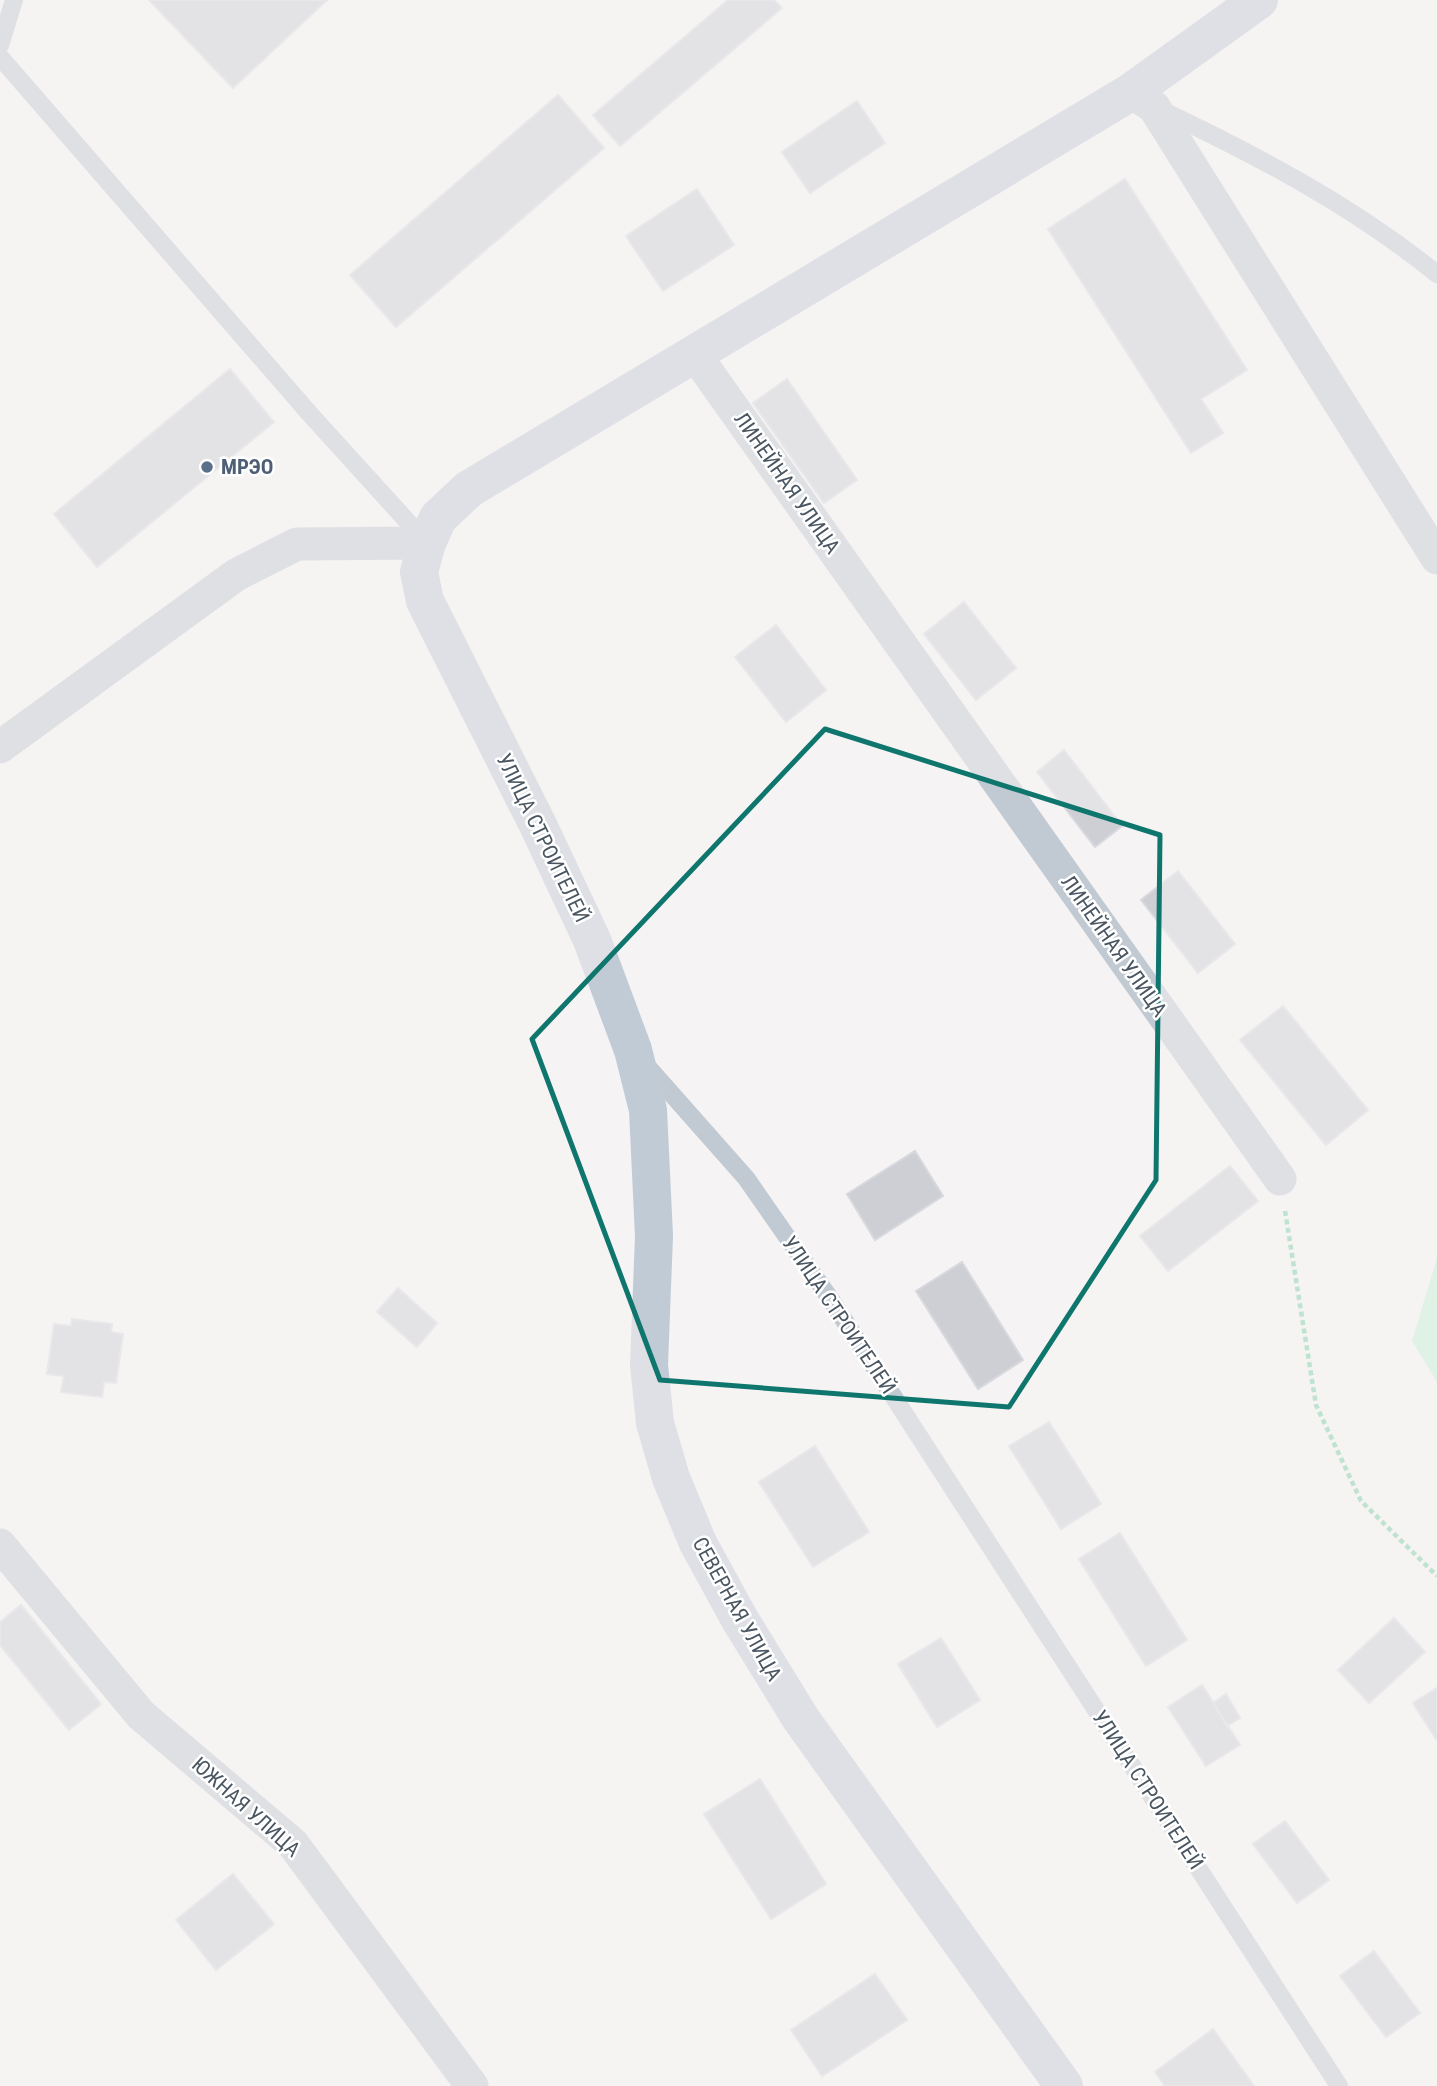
<svg xmlns="http://www.w3.org/2000/svg" width="1437" height="2086" font-family="'Roboto Condensed',sans-serif">
<style>
.green{fill:#c3f1d5}
.building{fill:#cdcfd5;stroke:#d7d9de;stroke-width:2}
.lines{fill:none;stroke-linecap:round;stroke-linejoin:round}
.path{stroke:#7ad0a6;stroke-width:4.5;stroke-dasharray:5 3.5;stroke-linecap:butt}
.service{stroke:#c1cad2;stroke-width:18}
.minor{stroke:#c1cad2;stroke-width:33}
.secondary{stroke:#c1cbd6;stroke-width:38}
.marked{fill:none;stroke:#0f766e;stroke-width:5;stroke-linejoin:round}
.service-dot{fill:#5c6f8a;stroke:#fff;stroke-width:2.5}
.labels{text-anchor:middle;stroke-width:5;stroke-linejoin:round;paint-order:stroke}
.service-label{font-size:21px;font-weight:bold;fill:#4e5e75;stroke:#fff;text-anchor:start}
.street-label{font-size:21px;fill:#4a5661;stroke:#fff}
</style>
<rect width="100%" height="100%" fill="#f5f3f3"/>
<!-- green -->
<path class="green" d="M 1437,1258 L 1437,1382 L 1412,1341 Z"/>
<!-- building -->
<path class="building" d="M 149,0 L 327,0 L 233,88 Z
M 728,0 L 774,0 L 782,8 L 620,146 L 593,115 Z
M 558,95 L 604,148 L 396,327 L 350,275 Z
M 857,101 L 885,143 L 810,193 L 782,152 Z
M 1125,179 L 1247,370 L 1201,399 L 1223,433 L 1191,453 L 1048,229 Z
M 697,189 L 734,245 L 663,291 L 626,236 Z
M 230,369 L 274,422 L 97,567 L 54,514 Z
M 787,379 L 857,480 L 824,503 L 753,403 Z
M 964,602 L 1016,668 L 976,700 L 924,634 Z
M 776,625 L 826,690 L 786,722 L 735,657 Z
M 1064,750 L 1122,826 L 1095,847 L 1037,772 Z
M 1178,871 L 1235,944 L 1198,973 L 1141,900 Z
M 1283,1006 L 1368,1110 L 1326,1145 L 1240,1040 Z
M 915,1151 L 943,1196 L 875,1240 L 847,1194 Z
M 1230,1166 L 1258,1201 L 1168,1271 L 1140,1236 Z
M 962,1262 L 1023,1360 L 978,1389 L 916,1291 Z
M 398,1288 L 437,1323 L 417,1347 L 377,1312 Z
M 72,1319 L 112,1324 L 111,1332 L 123,1334 L 116,1383 L 104,1382 L 102,1397 L 61,1392 L 64,1376 L 47,1374 L 54,1324 L 71,1326 Z
M 1049,1422 L 1101,1504 L 1061,1529 L 1009,1446 Z
M 815,1446 L 869,1532 L 813,1567 L 759,1482 Z
M 1120,1533 L 1187,1640 L 1146,1666 L 1079,1559 Z
M 21,1605 L 101,1704 L 69,1730 L 0,1645 L 0,1622 Z
M 1394,1618 L 1425,1652 L 1369,1703 L 1338,1670 Z
M 941,1638 L 980,1700 L 937,1727 L 898,1664 Z
M 1202,1685 L 1240,1745 L 1206,1766 L 1168,1707 Z
M 1437,1688 L 1437,1738 L 1436,1739 L 1413,1703 Z
M 1226,1694 L 1240,1718 L 1227,1726 L 1213,1703 Z
M 760,1779 L 826,1884 L 771,1919 L 704,1814 Z
M 1285,1821 L 1329,1880 L 1297,1903 L 1253,1844 Z
M 233,1874 L 274,1924 L 216,1970 L 176,1920 Z
M 1374,1951 L 1420,2013 L 1386,2037 L 1340,1976 Z
M 875,1974 L 907,2020 L 822,2076 L 791,2030 Z
M 1213,2029 L 1254,2086 L 1165,2086 L 1155,2072 Z"/>
<g class="lines">
<!-- path -->
<path class="path" d="M 1285,1211 L 1316,1405 L 1361,1501 L 1437,1576"/>
<!-- service -->
<path class="service" d="M 0,45 L 14,0
M 0,57 L 309,413 L 427,543
M 1161,110 C 1258,156 1353,206 1437,274
M 646,1065 L 746,1178 L 831,1300 L 1339,2086"/>
<!-- minor -->
<path class="minor" d="M 1131,92 L 1154,107 L 1437,558
M 694,353 L 1280,1179
M 0,747 L 236,575 L 297,544 L 427,543
M 0,1545 L 141,1715 L 293,1844 L 472,2086"/>
<!-- secondary -->
<path class="secondary" d="M 1064,2086 L 801,1719 L 739,1618 L 698,1543 L 671,1478 L 655,1423 L 649,1365 L 654,1236 L 648,1110 L 633,1050 L 592,940 L 538,825 L 425,601 L 419,572 L 427,543 L 438,518 L 469,489 L 1131,92 L 1259,0"/>
</g>
<!-- marked area -->
<path d="M0 0H1437V2086H0ZM 825,729 L 1160,835 L 1156,1180 L 1009,1407 L 660,1380 L 532,1039 Z" fill="#f5f3f3" fill-opacity=".55" fill-rule="evenodd"/>
<path class="marked" d="M 825,729 L 1160,835 L 1156,1180 L 1009,1407 L 660,1380 L 532,1039 Z"/>
<!-- markers -->
<circle class="service-dot" cx="207" cy="467" r="7"/>
<g class="labels">
<!-- service labels -->
<g class="service-label">
<text x="221" y="474">МРЭО</text>
</g>
<!-- street labels -->
<g class="street-label">
<text transform="translate(787 483) rotate(55)" y="7">ЛИНЕЙНАЯ УЛИЦА</text>
<text transform="translate(543 838) rotate(64)" y="7">УЛИЦА СТРОИТЕЛЕЙ</text>
<text transform="translate(1114 946) rotate(55)" y="7">ЛИНЕЙНАЯ УЛИЦА</text>
<text transform="translate(839 1315) rotate(56)" y="7">УЛИЦА СТРОИТЕЛЕЙ</text>
<text transform="translate(737 1609) rotate(61)" y="7">СЕВЕРНАЯ УЛИЦА</text>
<text transform="translate(1148 1790) rotate(57)" y="7">УЛИЦА СТРОИТЕЛЕЙ</text>
<text transform="translate(246 1807) rotate(42)" y="7">ЮЖНАЯ УЛИЦА</text>
</g>
</g>
</svg>
